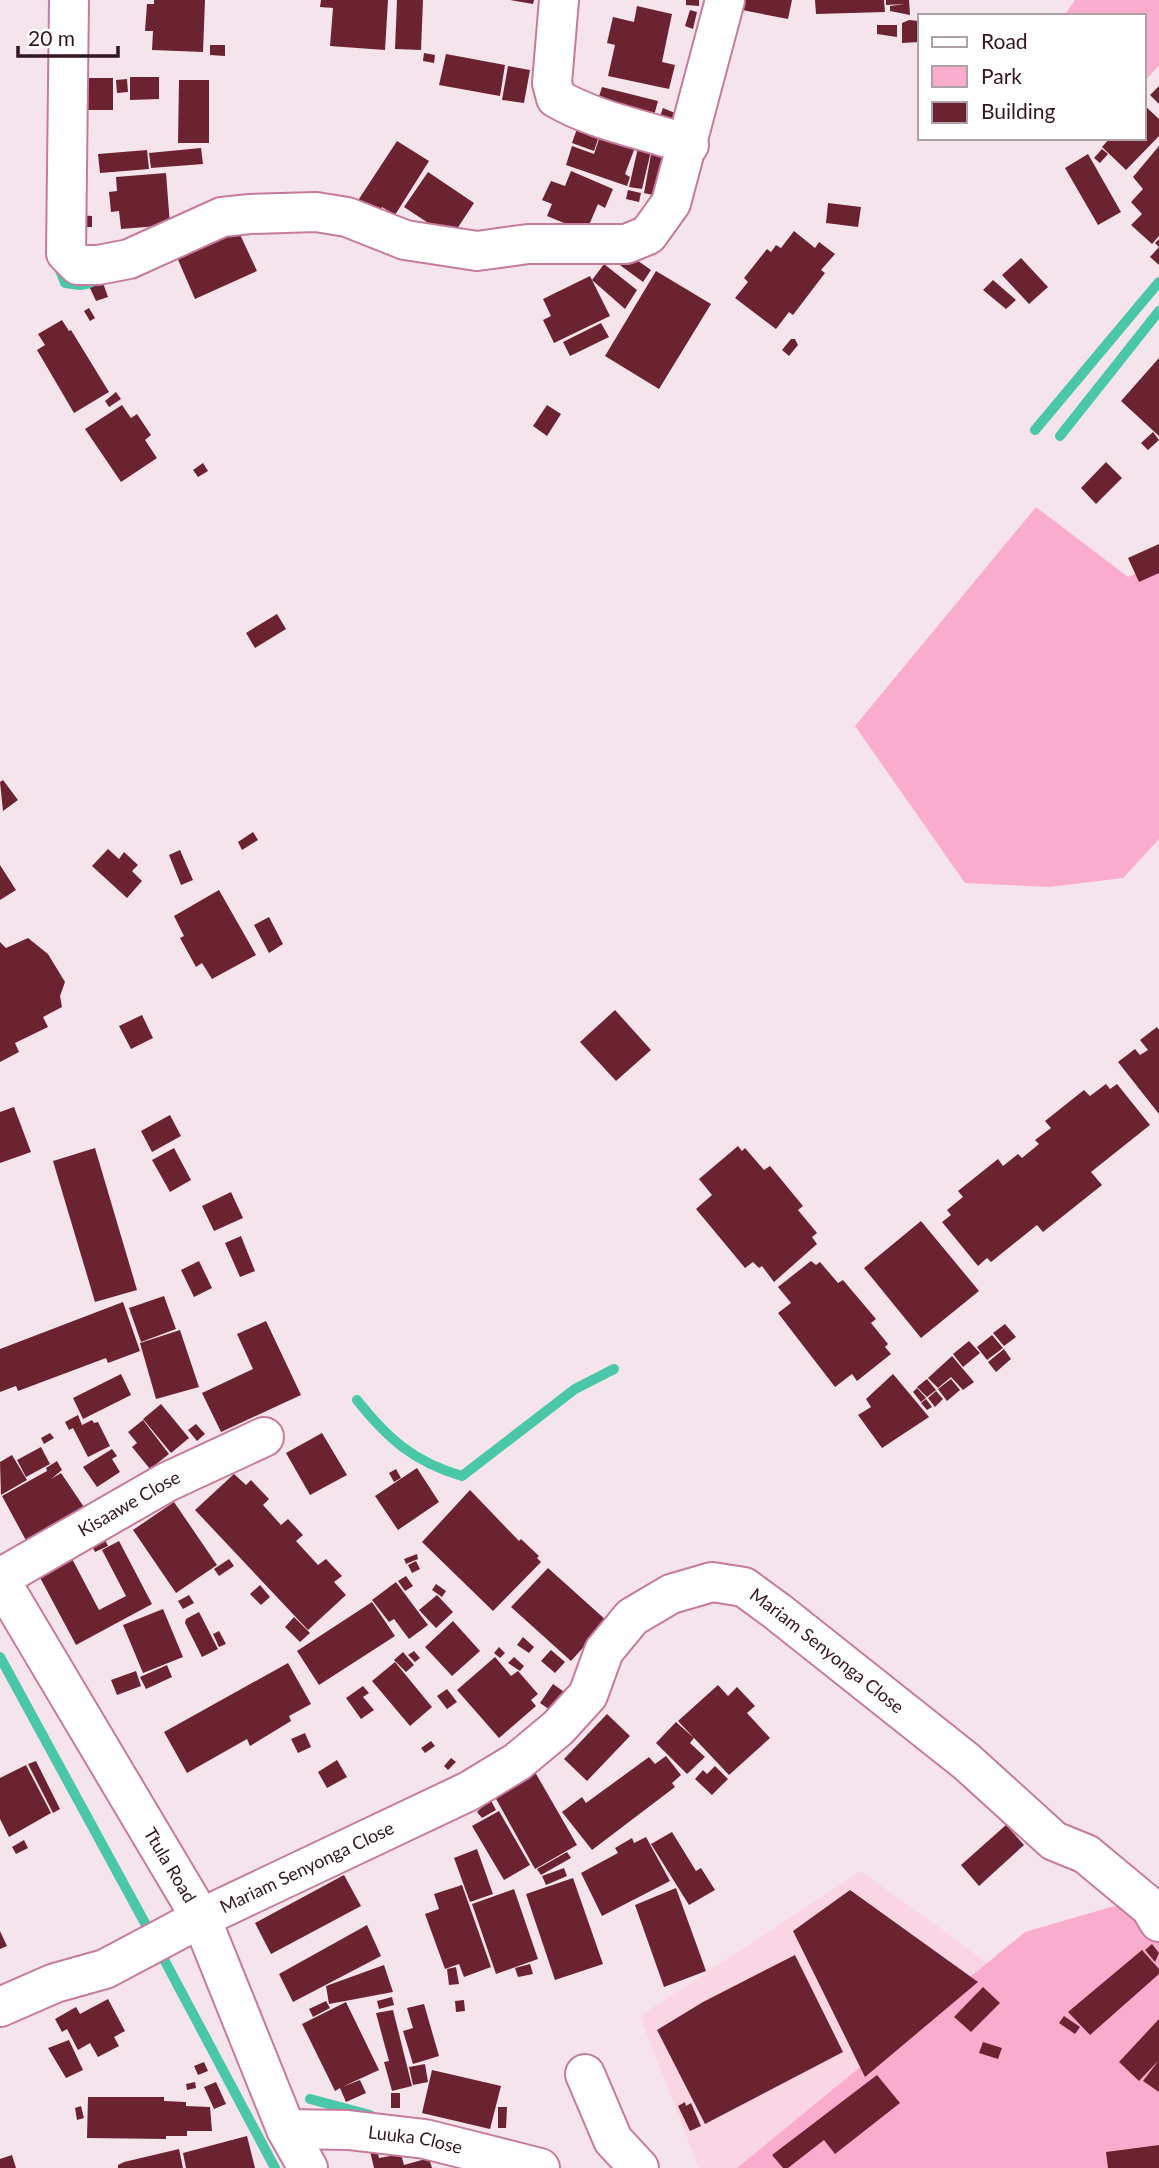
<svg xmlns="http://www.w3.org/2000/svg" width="1159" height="2168" font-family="Lato,sans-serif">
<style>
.built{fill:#fad5e4}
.green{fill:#faaccd}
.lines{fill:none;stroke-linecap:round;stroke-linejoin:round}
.stream{stroke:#49c7a6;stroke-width:10}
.building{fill:#6b2331}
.minor-casing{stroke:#c67b9c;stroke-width:42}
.minor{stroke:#fff;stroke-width:38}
.labels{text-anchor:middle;stroke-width:7;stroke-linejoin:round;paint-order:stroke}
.street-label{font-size:18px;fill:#331523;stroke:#fff}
</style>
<rect width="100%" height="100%" fill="#f5e4eb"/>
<!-- built -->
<path class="built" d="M 861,1871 L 1159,2088 L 1159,2168 L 699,2168 L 640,2016 Z"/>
<!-- green -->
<path class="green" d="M 1075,0 L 1159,0 L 1159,65 L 1143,83 L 1143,16 L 1064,16 Z
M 1036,507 L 1128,577 L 1159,562 L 1159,839 L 1123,878 L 1049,887 L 965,883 L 855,726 Z
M 1159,1893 L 1159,2168 L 737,2168 L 1025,1932 Z"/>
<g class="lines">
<!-- stream -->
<path class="stream" d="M 58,265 L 65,283 L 80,285 L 97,282
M 1035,430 L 1159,282
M 1060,436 L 1159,311
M 357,1400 C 388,1439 414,1462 462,1476 L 575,1389 L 614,1369
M 0,1657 L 152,1936
M 159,1950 L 275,2168
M 310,2099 L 370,2115"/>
</g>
<!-- building -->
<path class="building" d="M 154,0 L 205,0 L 203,52 L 152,50 L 153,31 L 145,31 L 147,4 L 154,4 Z
M 321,0 L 388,0 L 385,50 L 330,46 L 333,8 L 320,7 Z
M 397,0 L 423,0 L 421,50 L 395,49 Z
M 510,0 L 534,0 L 533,4 Z
M 686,0 L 699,0 L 699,6 L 686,5 Z
M 743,0 L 792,0 L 788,19 L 742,10 Z
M 815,0 L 884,0 L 885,12 L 816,14 Z
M 886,0 L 909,0 L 910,15 L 890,11 L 890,6 L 904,4 L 886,5 Z
M 637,6 L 672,14 L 662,62 L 675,65 L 669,89 L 608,76 L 615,45 L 607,43 L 613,17 L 634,22 Z
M 690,10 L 697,12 L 693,29 L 685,26 Z
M 909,20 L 919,21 L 919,42 L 902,43 L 902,23 Z
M 877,25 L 897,25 L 897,37 L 877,34 Z
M 210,45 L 225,45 L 225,56 L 210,55 Z
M 424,53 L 435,55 L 434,63 L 423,61 Z
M 446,54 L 505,65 L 500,96 L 439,85 Z
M 508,66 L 530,70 L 524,103 L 502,100 Z
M 130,77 L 159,77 L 159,99 L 130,100 Z
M 72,78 L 113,78 L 113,110 L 72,110 Z
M 127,79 L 128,92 L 117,93 L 116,80 Z
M 179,80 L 209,80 L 209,143 L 178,143 Z
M 1159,86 L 1159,104 L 1150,95 Z
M 602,87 L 658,101 L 651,127 L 595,109 Z
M 1143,104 L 1159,119 L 1159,136 L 1126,170 L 1102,147 L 1110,138 L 1143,138 Z
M 663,108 L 675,113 L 671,123 L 659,119 Z
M 579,123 L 601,130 L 594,151 L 572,143 Z
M 602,130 L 637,142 L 625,174 L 630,177 L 627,186 L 566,165 L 572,146 L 594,154 Z
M 668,139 L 657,196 L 644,193 L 652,149 Z
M 397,141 L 429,161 L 395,215 L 382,207 L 377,215 L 357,202 Z
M 1159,146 L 1159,236 L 1152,244 L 1131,225 L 1142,214 L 1131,202 L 1143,189 L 1133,177 Z
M 201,148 L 203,164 L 151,168 L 149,153 Z
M 638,148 L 651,151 L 642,189 L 629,187 Z
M 1102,149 L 1108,154 L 1100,163 L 1094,158 Z
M 147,150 L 149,169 L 100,173 L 98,154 Z
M 1088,154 L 1121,212 L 1098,225 L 1065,168 Z
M 571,171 L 613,189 L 605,208 L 598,204 L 586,232 L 547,216 L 552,204 L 542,200 L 551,181 L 565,186 Z
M 428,172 L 474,203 L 451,238 L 404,207 Z
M 166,173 L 170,225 L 121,229 L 119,211 L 111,212 L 109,192 L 117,191 L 116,177 Z
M 628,190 L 641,193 L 639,202 L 626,199 Z
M 828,203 L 861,207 L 858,227 L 826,223 Z
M 77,215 L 92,216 L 92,227 L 77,227 Z
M 237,228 L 257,271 L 195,299 L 176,255 Z
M 794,231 L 815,248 L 819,242 L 835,254 L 821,270 L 825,273 L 793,315 L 789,312 L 776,329 L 735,298 L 748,282 L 744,278 L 767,249 L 771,252 L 776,245 L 781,248 Z
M 1159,239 L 1159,265 L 1150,257 L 1159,247 L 1155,243 Z
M 621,249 L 651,270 L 643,282 L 613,260 Z
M 1021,258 L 1048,287 L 1029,304 L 1002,275 Z
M 604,264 L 637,290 L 625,309 L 592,280 L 610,316 L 554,343 L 543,320 L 551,316 L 543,299 L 590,276 L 592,280 Z
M 656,271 L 711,304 L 659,389 L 605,356 Z
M 993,280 L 1016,300 L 1006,309 L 983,290 Z
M 103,283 L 108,297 L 96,301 L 90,288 Z
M 89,308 L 95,318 L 90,321 L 84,311 Z
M 62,320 L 69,331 L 71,330 L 109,392 L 74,413 L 37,350 L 45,345 L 38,334 Z
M 601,323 L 609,337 L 570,356 L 563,342 Z
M 791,339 L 795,339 L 798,345 L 789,356 L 782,350 Z
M 1159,358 L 1159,436 L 1121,401 Z
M 116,392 L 121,399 L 109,407 L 105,401 Z
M 122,405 L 131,418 L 137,414 L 151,435 L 145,440 L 157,458 L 121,482 L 85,429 Z
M 547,405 L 561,414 L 547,436 L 533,426 Z
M 1153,432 L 1159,440 L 1148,450 L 1141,443 Z
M 1106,462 L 1122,478 L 1096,504 L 1081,488 Z
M 203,463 L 208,471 L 198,477 L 193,470 Z
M 1159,544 L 1159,573 L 1139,582 L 1128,558 Z
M 277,614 L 286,629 L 255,648 L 246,633 Z
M 3,780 L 18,800 L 3,811 L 0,782 Z
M 253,832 L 258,840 L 242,850 L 238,842 Z
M 108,849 L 119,859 L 124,852 L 138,865 L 132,871 L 142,881 L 127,898 L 92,866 Z
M 180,850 L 193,880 L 181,885 L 169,855 Z
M 0,865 L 16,890 L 0,900 Z
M 219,890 L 256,955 L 212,979 L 202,963 L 196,967 L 180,938 L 184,936 L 174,916 Z
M 269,917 L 283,944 L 269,953 L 254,925 Z
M 28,938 L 48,954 L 65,982 L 60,996 L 62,1007 L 43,1017 L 48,1027 L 15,1043 L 19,1052 L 0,1062 L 0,942 L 6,948 Z
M 615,1010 L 651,1050 L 616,1081 L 580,1042 Z
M 142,1015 L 153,1038 L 131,1049 L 119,1026 Z
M 1157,1027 L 1159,1030 L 1159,1114 L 1118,1062 L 1135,1049 L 1140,1055 L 1148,1050 L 1140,1040 Z
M 1106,1084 L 1110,1089 L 1117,1084 L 1150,1125 L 1091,1172 L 1102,1185 L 1043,1232 L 1037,1225 L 991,1262 L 987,1258 L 978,1266 L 942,1222 L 951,1215 L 947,1210 L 963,1197 L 958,1191 L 998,1159 L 1003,1166 L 1018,1154 L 1022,1158 L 1039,1144 L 1035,1140 L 1051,1128 L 1045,1121 L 1084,1090 L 1090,1096 Z
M 14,1107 L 31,1152 L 0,1163 L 0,1112 Z
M 170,1115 L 181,1136 L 152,1152 L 141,1131 Z
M 738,1146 L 742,1151 L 745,1148 L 764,1170 L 770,1166 L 803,1206 L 798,1210 L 817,1233 L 812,1237 L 817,1244 L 774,1282 L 762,1266 L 759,1268 L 753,1262 L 745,1268 L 696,1209 L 712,1195 L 699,1179 Z
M 95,1148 L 137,1290 L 95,1302 L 53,1161 Z
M 174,1148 L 191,1180 L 170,1192 L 152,1160 Z
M 231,1192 L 243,1218 L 214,1231 L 202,1206 Z
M 921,1221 L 979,1291 L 921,1338 L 864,1268 Z
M 241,1236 L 255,1271 L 240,1277 L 225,1243 Z
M 199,1261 L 212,1288 L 194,1297 L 181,1270 Z
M 811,1261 L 816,1265 L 820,1262 L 838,1283 L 843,1280 L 876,1319 L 871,1323 L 888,1344 L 885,1347 L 891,1354 L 857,1381 L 852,1374 L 835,1387 L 778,1313 L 791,1303 L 778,1287 Z
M 164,1296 L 176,1329 L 141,1342 L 129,1308 Z
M 123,1302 L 140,1351 L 108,1363 L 106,1358 L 18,1391 L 16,1386 L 0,1392 L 0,1349 Z
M 266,1321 L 301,1395 L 221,1432 L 202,1393 L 253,1369 L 237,1334 Z
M 1005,1324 L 1016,1337 L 1004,1346 L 993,1333 Z
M 180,1330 L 199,1387 L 156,1399 L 140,1343 Z
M 992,1335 L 1003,1348 L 987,1360 L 977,1347 Z
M 969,1341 L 980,1353 L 963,1367 L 953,1354 Z
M 1004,1349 L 1011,1359 L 996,1372 L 988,1362 Z
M 952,1356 L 974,1382 L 963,1390 L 951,1377 L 938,1388 L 928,1378 Z
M 121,1374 L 131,1395 L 83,1419 L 73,1398 Z
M 893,1374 L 929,1417 L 882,1448 L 858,1415 L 871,1407 L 866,1399 Z
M 927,1379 L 936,1390 L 927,1397 L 917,1387 Z
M 951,1379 L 960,1390 L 947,1401 L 938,1389 Z
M 917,1388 L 926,1398 L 921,1402 L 913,1392 Z
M 936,1391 L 943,1399 L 935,1407 L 928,1398 Z
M 926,1399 L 932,1407 L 927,1410 L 921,1403 Z
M 161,1404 L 189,1438 L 171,1453 L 143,1419 Z
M 78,1415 L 82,1425 L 92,1420 L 94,1423 L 98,1422 L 110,1446 L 88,1457 L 73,1428 L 69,1430 L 65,1422 Z
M 143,1420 L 169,1454 L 150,1469 L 132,1447 L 137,1443 L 128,1432 Z
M 196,1424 L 205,1434 L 197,1441 L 188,1430 Z
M 50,1433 L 54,1438 L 44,1444 L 41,1438 Z
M 322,1433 L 347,1475 L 310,1495 L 286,1453 Z
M 41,1447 L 50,1464 L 26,1477 L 17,1460 Z
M 112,1449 L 117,1456 L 112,1459 L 120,1472 L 97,1487 L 83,1467 Z
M 12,1455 L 27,1480 L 1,1495 L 0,1462 Z
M 57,1461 L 62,1470 L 51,1479 L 61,1473 L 88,1513 L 29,1546 L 2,1496 L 47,1471 L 46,1468 Z
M 417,1468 L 439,1502 L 398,1530 L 375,1496 Z
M 396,1469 L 401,1478 L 394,1482 L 389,1473 Z
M 234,1474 L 246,1485 L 251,1480 L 269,1499 L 263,1505 L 281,1525 L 288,1519 L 303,1535 L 296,1541 L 318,1565 L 326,1559 L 342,1576 L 334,1582 L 346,1595 L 308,1630 L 195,1510 Z
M 470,1490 L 519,1541 L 521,1539 L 539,1556 L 537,1558 L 541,1562 L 493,1611 L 422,1542 Z
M 174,1502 L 217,1565 L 176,1593 L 133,1530 Z
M 102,1534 L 108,1546 L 95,1552 L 89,1540 Z
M 119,1541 L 152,1604 L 76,1645 L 37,1572 L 70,1555 L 99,1610 L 126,1596 L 102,1550 Z
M 417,1554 L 418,1559 L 406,1564 L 404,1559 Z
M 229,1559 L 234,1566 L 219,1576 L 214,1569 Z
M 416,1561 L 420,1569 L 412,1573 L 408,1565 Z
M 548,1568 L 607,1621 L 571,1661 L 511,1607 Z
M 406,1576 L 413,1586 L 405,1591 L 398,1581 Z
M 396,1582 L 428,1625 L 409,1639 L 394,1619 L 389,1622 L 372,1600 Z
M 436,1584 L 446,1591 L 442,1597 L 432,1590 Z
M 260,1585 L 270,1597 L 261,1605 L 250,1594 Z
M 189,1595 L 194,1603 L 183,1609 L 178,1601 Z
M 437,1595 L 453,1612 L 436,1628 L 419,1610 Z
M 372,1602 L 395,1636 L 319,1685 L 297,1651 Z
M 163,1609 L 183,1657 L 143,1673 L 123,1625 Z
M 199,1612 L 218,1649 L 202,1657 L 185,1623 L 186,1619 Z
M 294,1617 L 310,1633 L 300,1642 L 285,1627 Z
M 453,1621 L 480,1651 L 452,1676 L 425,1647 Z
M 219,1631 L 226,1644 L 219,1647 L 213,1634 Z
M 523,1637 L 534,1647 L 529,1653 L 517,1645 Z
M 499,1647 L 505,1653 L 500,1658 L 494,1653 Z
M 551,1650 L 565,1662 L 555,1673 L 541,1661 Z
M 414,1651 L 420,1658 L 415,1662 L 408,1655 Z
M 403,1652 L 414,1665 L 406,1672 L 394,1660 Z
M 495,1657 L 511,1676 L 518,1671 L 538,1694 L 531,1700 L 536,1706 L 499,1738 L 457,1690 Z
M 514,1657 L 524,1666 L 520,1671 L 508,1663 Z
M 395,1662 L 432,1707 L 410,1726 L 372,1681 Z
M 288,1663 L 311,1704 L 289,1716 L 291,1721 L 250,1746 L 247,1739 L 187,1773 L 164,1732 Z
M 167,1665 L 172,1677 L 146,1689 L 140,1677 Z
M 136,1671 L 141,1686 L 117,1695 L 111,1680 Z
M 553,1684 L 577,1701 L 563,1719 L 540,1703 Z
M 718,1685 L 728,1696 L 737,1687 L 755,1706 L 747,1713 L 770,1738 L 729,1775 L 678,1721 Z
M 363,1686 L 369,1693 L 363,1697 L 374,1710 L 361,1719 L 346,1698 Z
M 447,1689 L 457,1702 L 447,1709 L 437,1696 Z
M 607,1714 L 630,1736 L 587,1781 L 564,1759 Z
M 676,1722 L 694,1738 L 690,1743 L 705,1757 L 687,1774 L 656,1743 Z
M 305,1733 L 311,1747 L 298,1753 L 291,1739 Z
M 431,1741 L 435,1746 L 425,1753 L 421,1748 Z
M 666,1756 L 681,1775 L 672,1783 L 675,1787 L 592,1850 L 562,1812 L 582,1797 L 586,1803 L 649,1757 L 655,1764 Z
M 451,1758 L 456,1762 L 448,1770 L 444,1766 Z
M 337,1760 L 347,1777 L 327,1788 L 318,1772 Z
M 36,1761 L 60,1809 L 53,1813 L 28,1764 Z
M 26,1765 L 51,1813 L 9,1837 L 0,1819 L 0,1778 Z
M 715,1766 L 728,1779 L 712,1795 L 695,1779 L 703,1770 L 707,1774 Z
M 535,1772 L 577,1845 L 535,1869 L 495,1797 Z
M 490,1799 L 496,1810 L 482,1818 L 477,1812 Z
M 499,1811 L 530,1865 L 504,1880 L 472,1826 Z
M 1006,1825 L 1024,1845 L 979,1886 L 961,1865 Z
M 672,1832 L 696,1871 L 701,1868 L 715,1890 L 689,1905 L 651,1844 Z
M 646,1837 L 670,1881 L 602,1916 L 581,1873 L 618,1853 L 615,1848 L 632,1838 L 634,1843 Z
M 24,1840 L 28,1848 L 16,1854 L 12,1847 Z
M 477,1849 L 493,1894 L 470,1902 L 454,1858 Z
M 567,1852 L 571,1858 L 541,1875 L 537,1869 Z
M 564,1868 L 567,1876 L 546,1885 L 542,1876 Z
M 344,1875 L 361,1906 L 271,1954 L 255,1923 Z
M 573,1878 L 603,1964 L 555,1980 L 526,1894 Z
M 462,1885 L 491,1967 L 464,1977 L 459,1964 L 445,1969 L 425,1914 L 439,1909 L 434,1894 Z
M 676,1888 L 706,1971 L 664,1987 L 635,1905 Z
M 514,1889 L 538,1959 L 496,1974 L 472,1904 Z
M 850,1890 L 978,1982 L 865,2077 L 793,1931 Z
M 367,1925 L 381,1956 L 293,2002 L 279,1974 Z
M 0,1931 L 7,1946 L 0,1949 Z
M 1152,1944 L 1159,1953 L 1155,1962 L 1145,1950 Z
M 1142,1950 L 1159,1969 L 1159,1974 L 1090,2035 L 1068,2012 Z
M 795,1955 L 843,2052 L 705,2124 L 657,2030 L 703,2002 Z
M 530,1964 L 533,1974 L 518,1977 L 515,1968 Z
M 384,1965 L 393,1992 L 329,2004 L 326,1986 Z
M 456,1967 L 459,1984 L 449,1985 L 447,1969 Z
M 983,1987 L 1000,2003 L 971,2032 L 954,2017 Z
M 392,1997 L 394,2005 L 379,2009 L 377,2001 Z
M 108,1999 L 125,2031 L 114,2037 L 119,2046 L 98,2057 L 90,2043 L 78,2050 L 67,2029 L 62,2032 L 55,2019 L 76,2007 L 80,2014 Z
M 464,2000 L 465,2011 L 456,2012 L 455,2001 Z
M 326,2001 L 330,2008 L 313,2017 L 309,2009 Z
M 346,2002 L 379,2070 L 342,2087 L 360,2080 L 366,2093 L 346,2102 L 340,2088 L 335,2091 L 302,2024 Z
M 424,2004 L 439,2056 L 413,2064 L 403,2031 L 413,2028 L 407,2008 Z
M 393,2010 L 412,2086 L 392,2091 L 384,2062 L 389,2061 L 376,2013 Z
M 1064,2016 L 1080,2027 L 1075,2034 L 1059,2023 Z
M 1159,2019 L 1159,2060 L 1139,2081 L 1119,2062 Z
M 69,2040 L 83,2070 L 66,2078 L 48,2048 Z
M 983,2042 L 1002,2048 L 998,2059 L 979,2053 Z
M 1159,2060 L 1159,2092 L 1143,2081 Z
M 204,2062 L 208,2071 L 198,2075 L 194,2066 Z
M 425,2064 L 428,2082 L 413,2085 L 409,2067 Z
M 432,2070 L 501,2086 L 490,2129 L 422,2113 Z
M 877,2075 L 900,2103 L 835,2154 L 824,2140 L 788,2168 L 783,2168 L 772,2155 Z
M 195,2082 L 196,2088 L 187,2090 L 186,2084 Z
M 216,2082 L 226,2104 L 214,2109 L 204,2087 Z
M 391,2093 L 400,2093 L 400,2108 L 391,2108 Z
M 88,2097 L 164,2097 L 164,2101 L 186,2102 L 186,2106 L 210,2107 L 212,2131 L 187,2131 L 187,2136 L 166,2136 L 166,2139 L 87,2138 Z
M 685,2102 L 686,2106 L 691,2103 L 701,2126 L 690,2131 L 678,2106 Z
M 81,2106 L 84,2118 L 77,2120 L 75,2108 Z
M 498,2107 L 507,2107 L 506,2128 L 498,2128 Z
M 247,2136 L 255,2168 L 186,2168 L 183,2153 Z
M 1159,2145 L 1159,2168 L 1108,2168 L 1106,2152 Z
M 179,2149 L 183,2168 L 118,2168 L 118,2165 L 124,2162 Z
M 377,2149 L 379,2158 L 401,2154 L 404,2165 L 429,2158 L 432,2168 L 374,2168 L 370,2151 Z
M 12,2155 L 16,2168 L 0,2168 L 0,2159 Z"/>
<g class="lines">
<defs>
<g id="minor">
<path d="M 69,0 L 66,253 L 78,265 L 98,265 L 129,259 L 222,217 L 250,214 L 316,212 L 347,217 L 405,240 L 477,251 L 528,244 L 626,244 L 648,235 L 671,203 L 725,0"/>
<path d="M 559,0 L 552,83 L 556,98 C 597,122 644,129 689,145"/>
<path id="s1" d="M 0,1578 L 167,1482 L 264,1437"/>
<path id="s2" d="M 0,1580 L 201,1918 L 286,2129 L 308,2168"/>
<path id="s3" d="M 0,2007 L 55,1983 L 105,1969 L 201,1918 L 469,1791 L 517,1762 L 558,1728 L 588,1695 L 604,1651 L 632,1617 L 671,1594 L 712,1582 L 744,1587 L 778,1612 L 967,1762 L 1054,1841 L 1086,1854 L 1150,1907 L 1159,1922"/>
<path d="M 585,2074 L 613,2140 L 639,2168"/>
<path id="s4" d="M 286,2129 L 348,2130 L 425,2139 L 540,2168"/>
</g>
</defs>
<!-- minor casing -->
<use href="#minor" class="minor-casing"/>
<!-- minor -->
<use href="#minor" class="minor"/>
</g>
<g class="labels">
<!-- street labels -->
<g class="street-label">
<text dy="6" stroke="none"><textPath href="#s1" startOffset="149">Kisaawe Close</textPath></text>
<text dy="6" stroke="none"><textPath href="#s3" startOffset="987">Mariam Senyonga Close</textPath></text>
<text dy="6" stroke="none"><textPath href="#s2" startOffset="332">Ttula Road</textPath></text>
<text dy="6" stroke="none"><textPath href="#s3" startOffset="338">Mariam Senyonga Close</textPath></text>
<text dy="6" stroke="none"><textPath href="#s4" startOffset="130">Luuka Close</textPath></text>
</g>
</g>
<!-- legend -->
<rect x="918" y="14" width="228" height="126" fill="#ffffff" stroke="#ada1a7" stroke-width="2"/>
<rect x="932" y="37" width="35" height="10" fill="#ffffff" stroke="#ada1a7" stroke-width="2"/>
<text x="981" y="49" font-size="21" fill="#331523">Road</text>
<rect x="932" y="66" width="35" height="21" fill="#faaccd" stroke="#ada1a7" stroke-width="2"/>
<text x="981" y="84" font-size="21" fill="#331523">Park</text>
<rect x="932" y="102" width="35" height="21" fill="#6b2331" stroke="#ada1a7" stroke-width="2"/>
<text x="981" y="119" font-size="21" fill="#331523">Building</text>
<!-- scale -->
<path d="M18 46v10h100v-10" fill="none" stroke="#331523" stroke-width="3.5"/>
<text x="28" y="46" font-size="21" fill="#331523" stroke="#ffffff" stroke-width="5" paint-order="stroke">20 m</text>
</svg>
